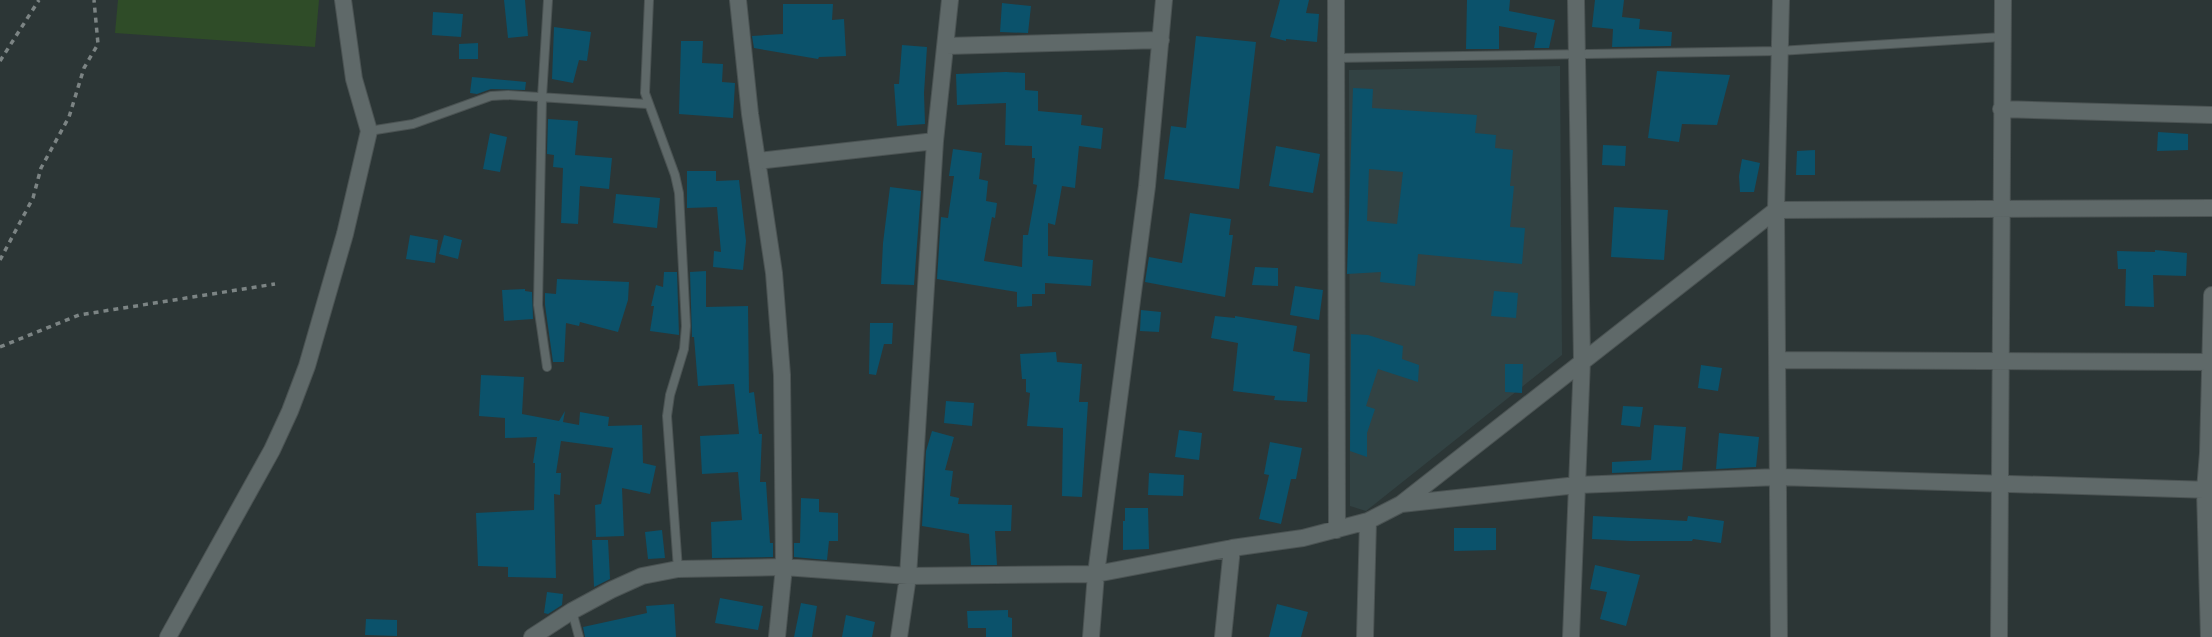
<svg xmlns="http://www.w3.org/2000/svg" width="2212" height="637" font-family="Figtree,sans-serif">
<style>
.built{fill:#324243}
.green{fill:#2f4c28}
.building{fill:#0b526b;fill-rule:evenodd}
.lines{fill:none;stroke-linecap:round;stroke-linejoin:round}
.service-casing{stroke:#4b5353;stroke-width:10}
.minor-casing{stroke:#4b5353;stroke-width:18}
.path{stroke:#7c8484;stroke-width:3.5;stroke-dasharray:5 5;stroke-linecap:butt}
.service{stroke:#5f6969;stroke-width:8}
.minor{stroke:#5f6969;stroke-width:16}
</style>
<rect width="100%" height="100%" fill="#2c3636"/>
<!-- built -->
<path class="built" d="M 1560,66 L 1562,355 L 1366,511 L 1350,506 L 1349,70 Z"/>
<!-- green -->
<path class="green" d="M 118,0 L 319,0 L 315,47 L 115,33 Z"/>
<!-- building -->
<path class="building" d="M 504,0 L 525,0 L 528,36 L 508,38 Z
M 1280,0 L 1309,0 L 1306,13 L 1319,14 L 1317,42 L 1286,39 L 1286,41 L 1270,37 Z
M 1467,0 L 1510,0 L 1509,11 L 1555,20 L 1549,48 L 1534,48 L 1537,33 L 1499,26 L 1499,49 L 1466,49 Z
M 1595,0 L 1624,0 L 1622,17 L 1640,19 L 1639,29 L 1672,32 L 1671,46 L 1612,47 L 1613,29 L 1592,27 Z
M 1002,3 L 1031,6 L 1028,33 L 1000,32 Z
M 783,4 L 833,4 L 832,20 L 844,19 L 846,56 L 819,57 L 818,59 L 754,48 L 752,36 L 783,34 Z
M 433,12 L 463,14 L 461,37 L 432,35 Z
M 554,27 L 591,32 L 587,61 L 579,60 L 573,83 L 552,79 Z
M 1196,36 L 1256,42 L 1239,189 L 1164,179 L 1171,126 L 1186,128 Z
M 681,41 L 703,41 L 702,63 L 723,64 L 722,82 L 735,83 L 733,118 L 679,114 Z
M 478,43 L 478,59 L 459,59 L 459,44 Z
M 902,45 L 927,47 L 924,93 L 925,124 L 897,126 L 894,84 L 899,84 Z
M 1657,71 L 1730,75 L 1717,125 L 1682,124 L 1679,142 L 1648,138 Z
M 1006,72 L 1025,73 L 1025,90 L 1038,91 L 1038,111 L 1082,115 L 1081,125 L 1103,128 L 1101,149 L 1079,146 L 1075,188 L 1062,186 L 1055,225 L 1048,223 L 1048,256 L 1093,260 L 1091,286 L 1045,283 L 1045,294 L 1032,294 L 1032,306 L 1017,307 L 1017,292 L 937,279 L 941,217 L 948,218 L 954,176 L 949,176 L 953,149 L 982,153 L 979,179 L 988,181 L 986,201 L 997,203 L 995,218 L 992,217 L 984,261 L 1022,267 L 1023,235 L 1028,235 L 1037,185 L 1033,184 L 1035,158 L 1032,158 L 1032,146 L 1005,145 L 1006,103 L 957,105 L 956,74 Z
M 472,77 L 526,82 L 525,90 L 491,89 L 477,94 L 470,93 Z
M 1353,88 L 1373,89 L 1372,108 L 1477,115 L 1475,133 L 1496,135 L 1495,148 L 1513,150 L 1510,186 L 1514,186 L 1510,227 L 1525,228 L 1522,264 L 1418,254 L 1415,286 L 1380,282 L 1381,272 L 1347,274 ZM 1369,169 L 1403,172 L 1397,224 L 1367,221 Z
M 548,119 L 578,121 L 575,155 L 612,158 L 609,189 L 580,186 L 578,224 L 561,223 L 563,168 L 553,167 L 554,155 L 547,154 Z
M 2158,132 L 2188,134 L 2188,150 L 2157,151 Z
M 490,133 L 507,137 L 500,172 L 483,169 Z
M 1603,145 L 1626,146 L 1625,166 L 1602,165 Z
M 1276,146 L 1320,154 L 1313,193 L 1269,186 Z
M 1815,150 L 1815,175 L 1796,175 L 1797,151 Z
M 1742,159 L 1760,163 L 1754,192 L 1740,192 L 1739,176 Z
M 687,171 L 716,171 L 716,181 L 739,180 L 746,241 L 743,270 L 713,267 L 714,251 L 721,252 L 717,207 L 687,208 Z
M 890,187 L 921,191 L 914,285 L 881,284 L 883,243 Z
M 616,194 L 660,198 L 657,228 L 613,223 Z
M 1614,207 L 1668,210 L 1664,260 L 1611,257 Z
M 1190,213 L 1231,219 L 1229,235 L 1233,235 L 1225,297 L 1145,282 L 1149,257 L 1182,263 Z
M 410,235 L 438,240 L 435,263 L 406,259 Z
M 444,235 L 462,240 L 458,259 L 439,254 Z
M 2155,250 L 2187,253 L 2186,276 L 2153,275 L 2154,307 L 2125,306 L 2126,269 L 2118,269 L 2117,251 L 2155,252 Z
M 1255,267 L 1278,268 L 1278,286 L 1252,285 Z
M 706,271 L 706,307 L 748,306 L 749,393 L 754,392 L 759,434 L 762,434 L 760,482 L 766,482 L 770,543 L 773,543 L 773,557 L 712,558 L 711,522 L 742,520 L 738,472 L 702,474 L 700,436 L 739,434 L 734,384 L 698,386 L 694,337 L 692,337 L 690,272 Z
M 664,272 L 677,272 L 679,335 L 650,331 L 654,306 L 651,306 L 656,285 L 663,287 Z
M 557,279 L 629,282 L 628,300 L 618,332 L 580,322 L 579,326 L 566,323 L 564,362 L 553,362 L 545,305 L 545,293 L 556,294 Z
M 1295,286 L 1323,290 L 1319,320 L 1290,315 Z
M 525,289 L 525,291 L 532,292 L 533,319 L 504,321 L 502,290 Z
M 1494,291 L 1518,293 L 1516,318 L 1491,316 Z
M 1141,310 L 1161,312 L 1159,332 L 1140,331 Z
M 1215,316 L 1235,318 L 1235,316 L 1297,326 L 1293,351 L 1310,354 L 1307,402 L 1274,400 L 1275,396 L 1233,391 L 1238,343 L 1211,338 Z
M 870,323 L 893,323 L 892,344 L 884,344 L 876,375 L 869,374 Z
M 1351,334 L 1368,335 L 1403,346 L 1402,359 L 1419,365 L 1418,382 L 1378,369 L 1366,406 L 1375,409 L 1367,433 L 1367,457 L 1350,451 Z
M 1056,352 L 1057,362 L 1082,364 L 1079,402 L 1088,402 L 1082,497 L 1062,496 L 1063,428 L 1027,426 L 1030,393 L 1026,392 L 1026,379 L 1022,379 L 1020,354 Z
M 1505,364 L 1523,364 L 1522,393 L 1505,392 Z
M 1701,365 L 1722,368 L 1718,391 L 1698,388 Z
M 481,375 L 524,377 L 522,414 L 559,421 L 565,411 L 563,422 L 579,425 L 580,412 L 609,417 L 608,426 L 642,425 L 643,463 L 656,466 L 650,494 L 622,488 L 624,536 L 596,537 L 595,505 L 601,504 L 613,448 L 561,441 L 556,473 L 561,473 L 560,495 L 554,494 L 556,578 L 508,577 L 508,567 L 478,566 L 476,513 L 534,510 L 535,463 L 533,463 L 537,437 L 505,438 L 505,418 L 479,416 Z
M 946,401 L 974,403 L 972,426 L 944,423 Z
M 1623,406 L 1643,407 L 1640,427 L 1621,425 Z
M 1654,425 L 1686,427 L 1682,470 L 1612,473 L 1612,462 L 1651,460 Z
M 1179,430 L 1202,433 L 1199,460 L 1175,457 Z
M 932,431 L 954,437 L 945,470 L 953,471 L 950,496 L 959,498 L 958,504 L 1012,505 L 1011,531 L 995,531 L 997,565 L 971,565 L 969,534 L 922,526 L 926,451 Z
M 1719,433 L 1759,437 L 1756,467 L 1716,469 Z
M 1270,442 L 1302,448 L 1296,479 L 1291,479 L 1281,524 L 1259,519 L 1269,475 L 1264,474 Z
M 1149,473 L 1184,475 L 1183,496 L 1148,495 Z
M 801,498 L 819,499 L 819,512 L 838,513 L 838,541 L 829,541 L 827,560 L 794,557 L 794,543 L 800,543 Z
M 1125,508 L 1148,508 L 1149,549 L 1123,550 L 1123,521 L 1125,521 Z
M 1593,516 L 1687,521 L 1688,516 L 1724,521 L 1721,543 L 1693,539 L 1692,541 L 1631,541 L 1592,539 Z
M 1454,528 L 1496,528 L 1496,550 L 1454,551 Z
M 662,530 L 665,558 L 648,559 L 645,532 Z
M 592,540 L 608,540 L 610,579 L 594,587 Z
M 1595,565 L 1640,575 L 1626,626 L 1600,619 L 1607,592 L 1590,589 Z
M 547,592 L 563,594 L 562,605 L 548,614 L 544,613 Z
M 720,598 L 763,606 L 758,630 L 715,623 Z
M 801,603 L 817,606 L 812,637 L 794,637 Z
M 674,604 L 676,637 L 585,637 L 583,627 L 647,613 L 646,606 Z
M 1277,604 L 1308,612 L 1301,637 L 1269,637 Z
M 1008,610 L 1008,617 L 1012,618 L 1012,637 L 986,637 L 986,628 L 968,628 L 967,611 Z
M 846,615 L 875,622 L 872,637 L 842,637 Z
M 366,619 L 397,620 L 397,636 L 365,635 Z"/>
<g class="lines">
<defs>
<path id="service" d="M 649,0 L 645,93 L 675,175 L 679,193 L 686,326 L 684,349 L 670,395 L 667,416 L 678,569
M 1336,58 L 1779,51 L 2002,37
M 369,131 L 413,124 L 491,96 L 508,95 L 647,104
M 547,367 L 538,305 L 542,97 L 548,0
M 572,611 L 579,637"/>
<path id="minor" d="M 738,0 L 750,114 L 774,273 L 782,375 L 784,567 L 777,637
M 1336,0 L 1337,530
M 947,46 L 1161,40
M 2001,109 L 2212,115
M 757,161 L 935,141
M 1777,360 L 2212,362
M 1401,504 L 1577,485 L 1778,477 L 2212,490
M 168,637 L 272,450 L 290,411 L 307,366 L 345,234 L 369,131 L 354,79 L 343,0
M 532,637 L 572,611 L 611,590 L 642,576 L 678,569 L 784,567 L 908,576 L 1096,574 L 1232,548 L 1303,538 L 1368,521 L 1401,504 L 1776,210 L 2212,208
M 899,637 L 908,576 L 935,141 L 950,0
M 1091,637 L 1096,574 L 1147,186 L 1164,0
M 1223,637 L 1232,548
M 1365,637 L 1368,521
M 1571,637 L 1582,360 L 1576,0
M 1779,637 L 1776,210 L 1781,0
M 1999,637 L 2003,0
M 2209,637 L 2205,490 L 2208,453 L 2212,295"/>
</defs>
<!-- service casing -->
<use href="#service" class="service-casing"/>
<!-- minor casing -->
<use href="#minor" class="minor-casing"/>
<!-- path -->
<path class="path" d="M 0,61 L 39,0
M 0,260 L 33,198 L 41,168 L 69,117 L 84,68 L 98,44 L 94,0
M 0,347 L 79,315 L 275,284"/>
<!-- service -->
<use href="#service" class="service"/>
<!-- minor -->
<use href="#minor" class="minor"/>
</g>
</svg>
